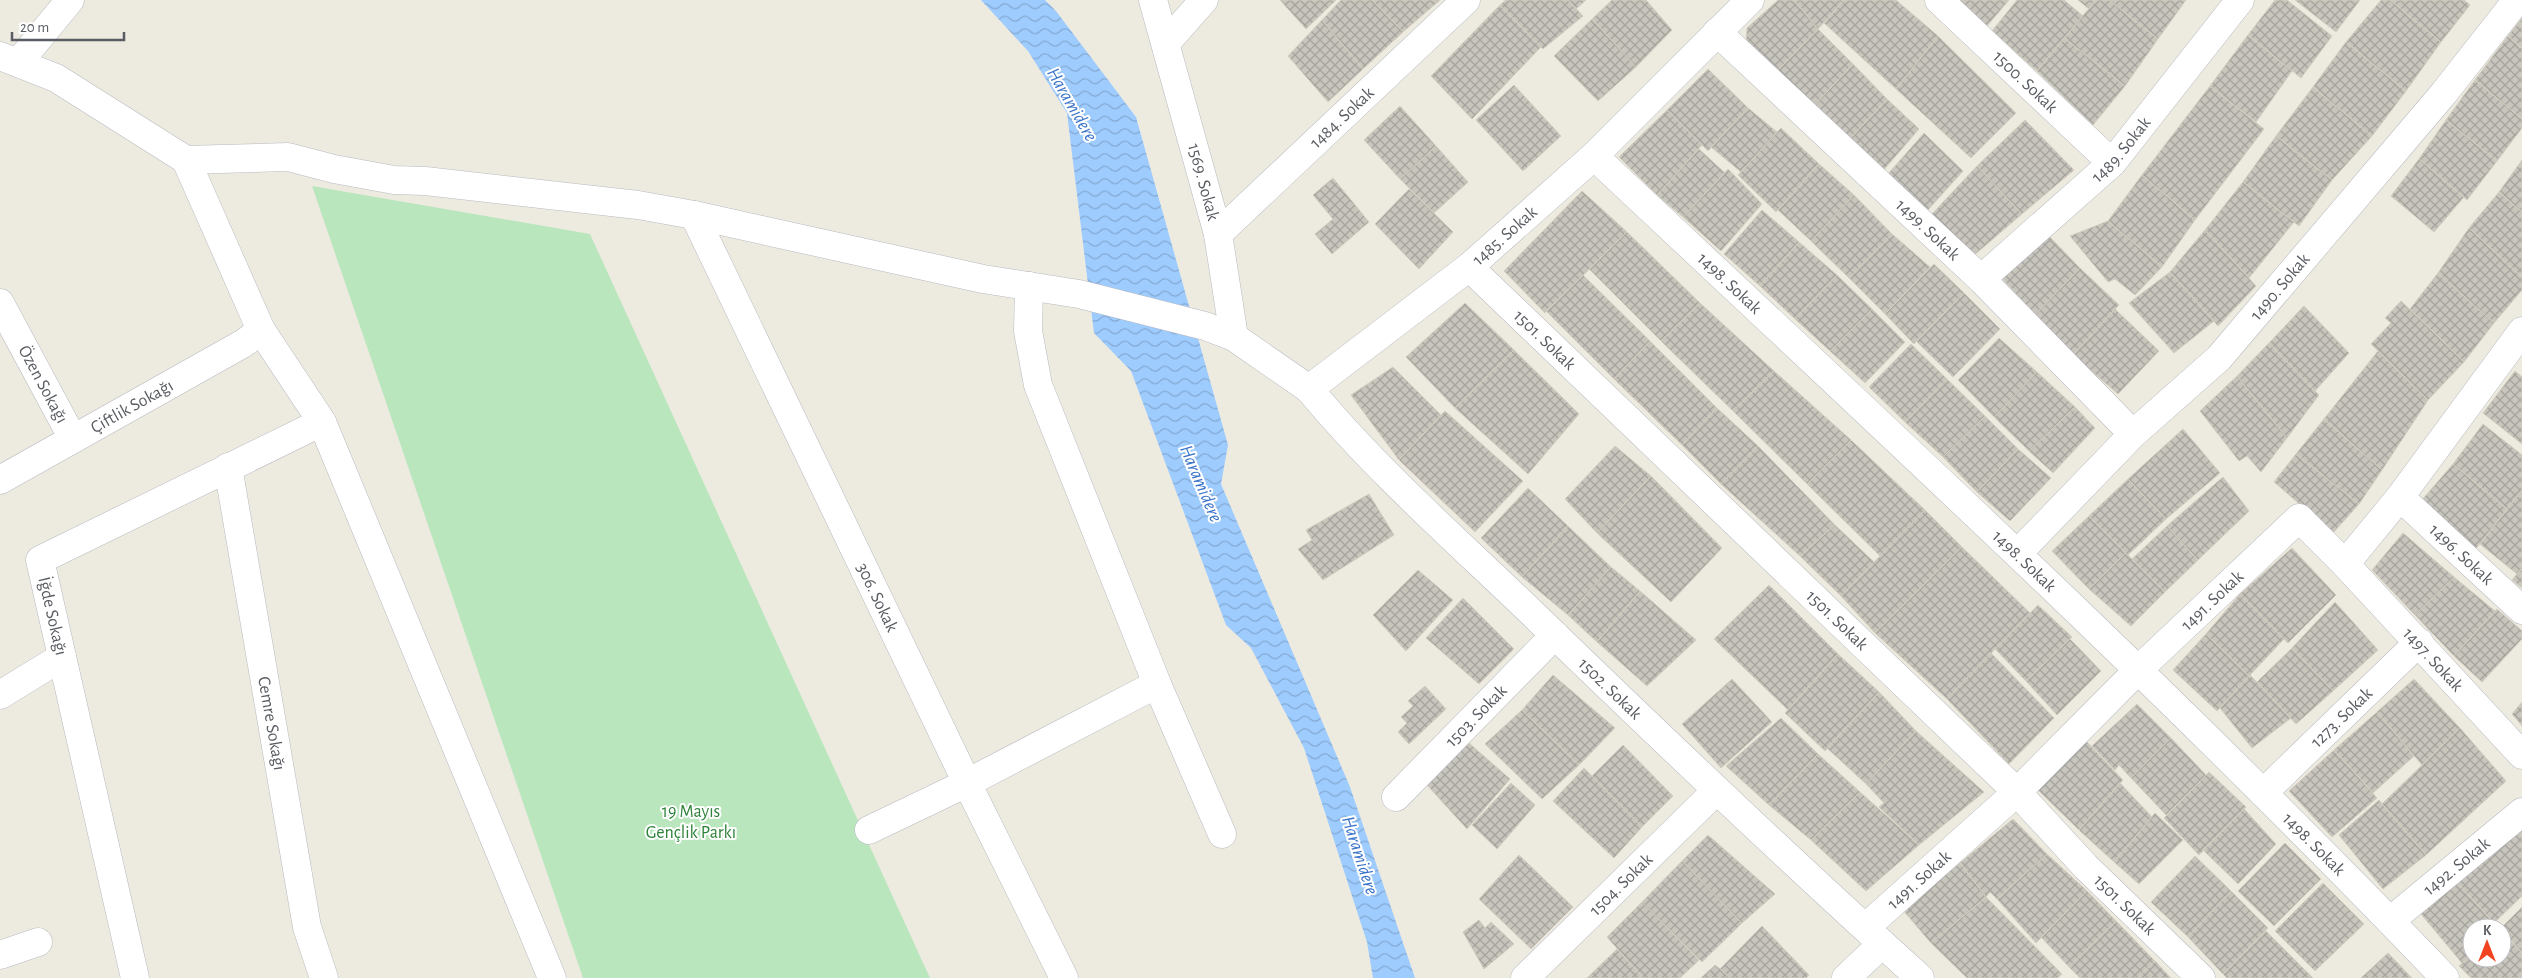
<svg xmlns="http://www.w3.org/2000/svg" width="2522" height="978" font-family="'Alegreya Sans',sans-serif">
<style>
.green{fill:#bae6be}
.water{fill:url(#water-waves)}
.building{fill:url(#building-cross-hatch);stroke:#d2cdbe}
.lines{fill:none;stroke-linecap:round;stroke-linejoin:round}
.minor-casing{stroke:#b8bac0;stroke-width:29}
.minor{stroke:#fff;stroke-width:28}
.labels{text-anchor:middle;stroke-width:4;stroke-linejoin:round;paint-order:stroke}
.street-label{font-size:18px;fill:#595c62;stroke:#fff}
.park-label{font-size:18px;fill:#2f833a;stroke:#fff}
.water-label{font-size:19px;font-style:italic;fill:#3a73c8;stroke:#fff}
</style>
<defs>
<pattern id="water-waves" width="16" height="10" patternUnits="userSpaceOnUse" patternTransform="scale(1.25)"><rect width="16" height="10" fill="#9eccff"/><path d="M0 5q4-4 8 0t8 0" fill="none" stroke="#84a9d2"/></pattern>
<pattern id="building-cross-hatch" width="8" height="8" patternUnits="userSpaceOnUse" patternTransform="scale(1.25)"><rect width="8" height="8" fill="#c8c5bd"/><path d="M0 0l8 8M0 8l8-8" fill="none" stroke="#a5a39d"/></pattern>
</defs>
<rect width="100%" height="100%" fill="#edebe0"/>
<!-- green -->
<path class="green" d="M 312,186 L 590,234 L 930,978 L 583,978 Z"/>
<!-- water -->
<path class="water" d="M 981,0 L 1045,0 L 1056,11 L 1136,117 L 1228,445 L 1221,484 L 1350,787 L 1415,978 L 1373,978 L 1367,942 L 1304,748 L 1251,648 L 1226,625 L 1131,371 L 1094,333 L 1067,113 L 1028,51 Z"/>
<!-- building -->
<path class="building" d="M 1280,0 L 1336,0 L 1306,29 Z
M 1341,0 L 1372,0 L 1403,32 L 1363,69 L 1322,20 Z
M 1372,0 L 1440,0 L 1403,32 Z
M 1506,0 L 1568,0 L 1583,16 L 1543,49 L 1500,5 Z
M 1568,0 L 1586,0 L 1576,9 Z
M 1612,0 L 1646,0 L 1672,30 L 1636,67 L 1592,19 Z
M 1778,0 L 1794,0 L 1818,29 L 1776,72 L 1746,44 L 1747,28 Z
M 1794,0 L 1844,0 L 1818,29 Z
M 1844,0 L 1896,0 L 1938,36 L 1896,89 L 1824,23 Z
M 1960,0 L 2009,0 L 1987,26 Z
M 2017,0 L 2064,0 L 2083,16 L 2037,71 L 1992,31 Z
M 2078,0 L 2095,0 L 2089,9 Z
M 2096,0 L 2109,0 L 2158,39 L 2125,86 L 2064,38 Z
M 2109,0 L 2186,0 L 2158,39 Z
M 2275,0 L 2287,0 L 2332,36 L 2301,78 L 2248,35 Z
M 2295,0 L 2360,0 L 2336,32 Z
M 2381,0 L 2390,0 L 2441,42 L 2406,91 L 2346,42 Z
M 2390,0 L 2464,0 L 2470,5 L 2441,42 Z
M 1500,5 L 1541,47 L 1472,119 L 1431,76 Z
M 2522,18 L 2522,48 L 2508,36 Z
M 1592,19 L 1636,67 L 1598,101 L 1554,56 Z
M 1322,20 L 1363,69 L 1328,102 L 1288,56 Z
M 1818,29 L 1853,64 L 1812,108 L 1776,72 Z
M 2248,35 L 2292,71 L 2256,122 L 2210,86 Z
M 1938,36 L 2016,113 L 1971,158 L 1896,89 Z
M 2508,36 L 2522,48 L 2522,119 L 2475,80 Z
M 2064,38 L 2125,86 L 2093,125 L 2037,71 Z
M 2346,42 L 2406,91 L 2372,136 L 2313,87 Z
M 1853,64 L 1887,99 L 1847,142 L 1812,108 Z
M 1708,69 L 1748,108 L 1708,151 L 1667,110 Z
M 2475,80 L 2522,119 L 2522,128 L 2497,161 L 2446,120 Z
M 1514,85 L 1561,136 L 1523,171 L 1476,120 Z
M 2210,86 L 2264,129 L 2195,220 L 2142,175 Z
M 2313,87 L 2372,136 L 2332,180 L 2276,136 Z
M 1887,99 L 1919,129 L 1882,172 L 1847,142 Z
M 1400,106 L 1436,146 L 1400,179 L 1364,140 Z
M 1748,108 L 1777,132 L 1741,172 L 1711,147 Z
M 1667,110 L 1702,145 L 1657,195 L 1619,157 Z
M 2025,120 L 2074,170 L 2022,214 L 1977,166 Z
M 2446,120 L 2497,161 L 2467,200 L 2419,159 Z
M 1781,128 L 1819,164 L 1776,212 L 1738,175 Z
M 1924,133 L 1963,171 L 1928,210 L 1888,174 Z
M 2276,136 L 2332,180 L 2299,226 L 2243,182 Z
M 1436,146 L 1468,182 L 1434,213 L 1400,179 Z
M 1699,149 L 1725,173 L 1683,217 L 1657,195 Z
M 2419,159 L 2464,197 L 2434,232 L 2391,196 Z
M 2522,160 L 2522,212 L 2499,192 Z
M 1819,164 L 1854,195 L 1811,241 L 1778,210 Z
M 1977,166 L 2022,214 L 1972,257 L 1931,215 Z
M 1728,169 L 1762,204 L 1721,251 L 1683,217 Z
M 2142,175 L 2195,220 L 2162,267 L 2108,221 Z
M 1333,178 L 1369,222 L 1332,254 L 1315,234 L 1333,219 L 1313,195 Z
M 2243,182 L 2294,222 L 2249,278 L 2205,230 Z
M 1409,189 L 1453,232 L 1419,269 L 1375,224 Z
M 1582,191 L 1627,232 L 1545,313 L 1504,271 Z
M 2499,192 L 2522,212 L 2522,277 L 2469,228 Z
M 1854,195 L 1892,234 L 1849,278 L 1811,241 Z
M 1762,210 L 1799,242 L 1760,286 L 1724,254 Z
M 2108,221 L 2162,267 L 2135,295 L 2115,279 L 2108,282 L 2070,236 Z
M 2469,228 L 2522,277 L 2522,290 L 2494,323 L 2438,273 Z
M 2205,230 L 2256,286 L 2218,326 L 2170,272 Z
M 1627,232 L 1700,303 L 1661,341 L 1589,269 Z
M 2046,233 L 2080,268 L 2035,315 L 2000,276 Z
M 1892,234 L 1930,267 L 1885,314 L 1849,278 Z
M 1799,242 L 1837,275 L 1795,319 L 1760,286 Z
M 1934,264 L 1964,293 L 1914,344 L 1885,314 Z
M 2080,268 L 2119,305 L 2073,355 L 2035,315 Z
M 2170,272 L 2214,321 L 2174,353 L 2129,303 Z
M 2438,273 L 2494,323 L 2464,362 L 2410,309 Z
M 1583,275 L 1650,341 L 1614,379 L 1546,311 Z
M 1837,275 L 1872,309 L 1830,351 L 1795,319 Z
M 1964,293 L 2000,329 L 1953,377 L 1916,341 Z
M 2401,301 L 2464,362 L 2428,400 L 2371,344 L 2391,323 L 2385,318 Z
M 1465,303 L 1514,350 L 1455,408 L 1406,357 Z
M 1700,303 L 1774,371 L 1733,411 L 1661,341 Z
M 2304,306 L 2349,353 L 2315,391 L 2269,343 Z
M 1872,309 L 1905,342 L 1865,383 L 1830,351 Z
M 2115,309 L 2159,351 L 2118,394 L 2073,355 Z
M 1999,338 L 2037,372 L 1994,417 L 1958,380 Z
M 1650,341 L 1717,408 L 1682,445 L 1614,379 Z
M 2269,343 L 2319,395 L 2287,438 L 2237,376 Z
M 1911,344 L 1947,379 L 1905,422 L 1869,387 Z
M 1514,350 L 1579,414 L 1528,474 L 1455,408 Z
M 2378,351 L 2428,400 L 2382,470 L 2324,419 Z
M 1393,367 L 1441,415 L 1399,460 L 1351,395 Z
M 1774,371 L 1851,440 L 1807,484 L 1733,411 Z
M 2515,371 L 2522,377 L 2522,444 L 2483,413 Z
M 2037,372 L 2075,407 L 2029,451 L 1994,417 Z
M 2237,376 L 2287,438 L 2261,472 L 2247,456 L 2239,461 L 2200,411 Z
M 1947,379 L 1985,416 L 1943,457 L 1905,422 Z
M 2075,407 L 2095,428 L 2053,473 L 2029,451 Z
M 1717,408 L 1758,446 L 1721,484 L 1682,445 Z
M 1445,411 L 1523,481 L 1475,532 L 1399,460 Z
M 1985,416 L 2018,449 L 1977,492 L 1943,457 Z
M 2324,419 L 2382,470 L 2359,504 L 2296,454 Z
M 2483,424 L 2522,455 L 2522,490 L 2507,509 L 2453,464 Z
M 2183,429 L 2220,473 L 2166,519 L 2128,479 Z
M 1851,440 L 1925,510 L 1880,556 L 1807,484 Z
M 1615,446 L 1651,476 L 1597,533 L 1565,499 Z
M 1758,446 L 1835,525 L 1800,556 L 1721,484 Z
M 2018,449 L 2051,478 L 2010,521 L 1977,492 Z
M 2296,454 L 2359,504 L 2333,533 L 2274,482 Z
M 2453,464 L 2507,509 L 2474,551 L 2421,501 Z
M 1651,476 L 1722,548 L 1671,602 L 1597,533 Z
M 2223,477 L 2249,511 L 2198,560 L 2167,526 Z
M 2128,479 L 2166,519 L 2128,555 L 2089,516 Z
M 1528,488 L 1568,526 L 1522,577 L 1481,538 Z
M 2522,490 L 2522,568 L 2517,574 L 2480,544 Z
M 1369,494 L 1394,535 L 1323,580 L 1298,549 L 1312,540 L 1306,530 Z
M 1925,510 L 1962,547 L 1875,633 L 1841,596 Z
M 2089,516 L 2126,553 L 2089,589 L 2052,551 Z
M 1835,525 L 1874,562 L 1841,596 L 1800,556 Z
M 1568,526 L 1611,567 L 1568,615 L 1522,577 Z
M 2167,526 L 2198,560 L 2165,592 L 2132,559 Z
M 2403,533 L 2454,577 L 2415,615 L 2372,570 Z
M 1962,547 L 2030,613 L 1947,699 L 1875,633 Z
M 2292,548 L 2336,595 L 2288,643 L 2240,594 Z
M 2126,553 L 2165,592 L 2131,626 L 2089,589 Z
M 1611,567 L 1640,591 L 1597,642 L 1568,615 Z
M 2522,568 L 2522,588 L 2512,580 Z
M 1418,570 L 1453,600 L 1406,651 L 1373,615 Z
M 2454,577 L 2495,611 L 2454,656 L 2415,615 Z
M 1769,585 L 1838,654 L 1788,710 L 1714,639 Z
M 1640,591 L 1696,640 L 1647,686 L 1597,642 Z
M 2240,594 L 2284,639 L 2249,676 L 2206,634 Z
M 1463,598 L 1514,649 L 1479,684 L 1426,638 Z
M 2335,602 L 2378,650 L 2333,691 L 2292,648 Z
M 2038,605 L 2072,637 L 2026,681 L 1995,649 Z
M 2497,609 L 2522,631 L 2522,639 L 2482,682 L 2454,656 Z
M 2206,634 L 2249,676 L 2217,711 L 2173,670 Z
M 2070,639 L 2101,671 L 2057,715 L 2026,681 Z
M 2292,648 L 2333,691 L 2296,724 L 2257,682 Z
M 1991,653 L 2054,718 L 2009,764 L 1947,699 Z
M 1838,654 L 1879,692 L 1825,751 L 1785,713 Z
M 1553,675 L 1615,728 L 1579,765 L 1522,710 Z
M 2250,675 L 2291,718 L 2252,748 L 2220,708 Z
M 1732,679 L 1772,722 L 1721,768 L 1682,724 Z
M 2414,679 L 2460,728 L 2422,765 L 2377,712 Z
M 1425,686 L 1446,709 L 1409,744 L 1398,732 L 1407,723 L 1401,717 L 1413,706 L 1408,701 Z
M 1879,692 L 1916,731 L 1866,784 L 1827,748 Z
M 2522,702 L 2522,726 L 2512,714 Z
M 2137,704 L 2171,738 L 2131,778 L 2119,765 L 2115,770 L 2092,746 Z
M 1522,710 L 1579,765 L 1542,799 L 1485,744 Z
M 2377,712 L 2414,756 L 2373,793 L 2334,750 Z
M 1781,718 L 1818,754 L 1769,805 L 1726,766 Z
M 2460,728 L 2506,781 L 2426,855 L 2382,804 Z
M 1916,731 L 1984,792 L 1919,845 L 1879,807 L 1884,803 L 1866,784 Z
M 2171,738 L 2206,775 L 2166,815 L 2131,778 Z
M 2086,741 L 2123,780 L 2079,830 L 2038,790 Z
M 1469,743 L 1510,779 L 1467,829 L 1427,785 Z
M 1623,745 L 1673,796 L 1642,827 L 1592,776 Z
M 2334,750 L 2377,798 L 2332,837 L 2289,791 Z
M 1818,754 L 1860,792 L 1811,840 L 1769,805 Z
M 1584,768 L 1642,827 L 1614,858 L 1553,801 Z
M 2209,772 L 2246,807 L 2199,855 L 2164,818 Z
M 1511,783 L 1535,805 L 1497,849 L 1472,825 Z
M 2120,783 L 2152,817 L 2114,862 L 2079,830 Z
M 1860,792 L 1919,845 L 1866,891 L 1811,840 Z
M 2379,800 L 2426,855 L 2383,889 L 2339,835 Z
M 2244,809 L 2276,844 L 2238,884 L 2203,850 Z
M 2155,813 L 2183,840 L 2139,884 L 2114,862 Z
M 2013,819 L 2047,854 L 1997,899 L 1990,892 L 1986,897 L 1960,863 Z
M 2522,825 L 2522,896 L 2494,923 L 2457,882 Z
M 1708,835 L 1775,894 L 1742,923 L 1682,861 Z
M 2285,843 L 2321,879 L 2274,926 L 2238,891 Z
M 2047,854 L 2087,891 L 2036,943 L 1997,899 Z
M 1519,855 L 1573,907 L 1531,949 L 1479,899 Z
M 2195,856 L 2231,891 L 2188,937 L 2151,902 Z
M 1682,861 L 1742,923 L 1702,962 L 1642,902 Z
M 1960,863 L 1986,897 L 1931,943 L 1902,909 Z
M 2457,882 L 2498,928 L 2472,928 L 2472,954 L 2462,963 L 2421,914 Z
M 2323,883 L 2364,924 L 2315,971 L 2275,931 Z
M 2087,891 L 2116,921 L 2069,967 L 2041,937 Z
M 2231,891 L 2268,928 L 2223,974 L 2188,937 Z
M 1986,897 L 2062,974 L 2058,978 L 1967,978 L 1931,943 Z
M 1642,902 L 1699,960 L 1680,978 L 1643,978 L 1607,937 Z
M 2522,907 L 2522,953 L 2501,928 Z
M 1479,920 L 1485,928 L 1491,922 L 1514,944 L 1484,969 L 1463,932 Z
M 2116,921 L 2155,961 L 2137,978 L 2080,978 L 2069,967 Z
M 1762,926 L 1809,975 L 1806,978 L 1730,978 L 1720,969 Z
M 2266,931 L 2313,978 L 2227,978 L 2223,974 Z
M 2502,932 L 2522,953 L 2522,978 L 2471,978 L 2459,966 L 2472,954 L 2472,958 L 2502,958 Z
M 1617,949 L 1643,978 L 1587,978 Z
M 2388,953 L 2412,978 L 2361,978 Z
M 2155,961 L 2171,978 L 2137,978 Z
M 1715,965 L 1720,969 L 1730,978 L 1701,978 Z"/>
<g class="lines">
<defs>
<g id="minor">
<path id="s1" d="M 1939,0 L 2112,163"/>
<path id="s2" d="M 1717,32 L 1981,279 L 2133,434"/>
<path d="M 1166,43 L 1204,0"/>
<path d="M 0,56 L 56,78 L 186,160 L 261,330 L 322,422 L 552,978"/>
<path d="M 18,63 L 70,0"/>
<path id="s3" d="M 1594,156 C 1882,426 2172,693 2445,978"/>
<path d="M 186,160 L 288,157 L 334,169 L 394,180 L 425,181 L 638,205 L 694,215 L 983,279 L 1079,294 L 1205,326 L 1234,337 L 1218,234 L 1153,0"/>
<path id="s4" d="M 694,215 L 967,783 L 1064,978"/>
<path id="s5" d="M 1218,234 L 1466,0"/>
<path id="s6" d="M 1469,267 L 2017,792 L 2086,867 L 2201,978"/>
<path id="s7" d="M 1981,279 L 2112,163 L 2240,0"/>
<path d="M 1029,286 L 1028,331 L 1038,385 L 1157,684 L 1222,834"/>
<path id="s8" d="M 0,303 L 73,439"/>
<path id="s9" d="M 1234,337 L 1309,389 L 1469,267 L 1594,156 L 1750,0"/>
<path id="s10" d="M 1309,389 C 1376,470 1456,540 1532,613 C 1659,736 1788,859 1920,978"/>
<path id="s11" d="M 228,467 L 307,927 L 324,978"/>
<path id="s12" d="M 0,480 L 244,343 L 261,330"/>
<path id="s13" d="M 2400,497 L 2522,610"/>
<path id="s14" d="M 2018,553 L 2133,434 L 2219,358 L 2444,93 L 2517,0"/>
<path id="s15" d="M 2345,564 L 2522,755"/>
<path d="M 0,695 L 62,657"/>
<path id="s16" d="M 2263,793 L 2419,642"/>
<path id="s17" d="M 1396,797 L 1555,635"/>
<path d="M 869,830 L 967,783 L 1157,684"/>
<path id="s18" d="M 2390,921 L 2522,812"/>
<path id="s19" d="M 1866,927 L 2017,792 L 2137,671 L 2299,518 L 2345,564 L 2400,497 L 2522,331"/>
<path d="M 0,955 L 38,942"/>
<path d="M 135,978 L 40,560 L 322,422"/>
<path id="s20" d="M 1525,978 L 1716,791"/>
<path d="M 1846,978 L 1882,944"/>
</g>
</defs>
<!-- minor casing -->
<use href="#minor" class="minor-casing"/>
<!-- minor -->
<use href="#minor" class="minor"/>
</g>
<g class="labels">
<!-- street labels -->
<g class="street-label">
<text dy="6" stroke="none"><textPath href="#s1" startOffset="119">1500. Sokak</textPath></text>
<text dy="6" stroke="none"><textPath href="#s5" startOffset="170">1484. Sokak</textPath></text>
<text dy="6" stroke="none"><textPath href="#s7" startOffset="191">1489. Sokak</textPath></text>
<text transform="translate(1204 182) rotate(75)" y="6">1569. Sokak</text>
<text dy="6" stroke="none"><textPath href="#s2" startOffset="289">1499. Sokak</textPath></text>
<text dy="6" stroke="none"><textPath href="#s9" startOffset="340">1485. Sokak</textPath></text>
<text dy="6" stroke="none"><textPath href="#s3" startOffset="186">1498. Sokak</textPath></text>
<text dy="6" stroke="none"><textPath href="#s14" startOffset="374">1490. Sokak</textPath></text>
<text dy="6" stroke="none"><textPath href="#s6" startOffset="105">1501. Sokak</textPath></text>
<text dy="6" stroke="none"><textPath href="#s8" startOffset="92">Özen Sokağı</textPath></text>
<text dy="6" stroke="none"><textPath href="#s12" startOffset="151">Çiftlik Sokağı</textPath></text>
<text dy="6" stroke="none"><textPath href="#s13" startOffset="84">1496. Sokak</textPath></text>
<text dy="6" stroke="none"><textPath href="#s3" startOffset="591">1498. Sokak</textPath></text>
<text dy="6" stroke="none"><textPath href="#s4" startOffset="424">306. Sokak</textPath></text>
<text dy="6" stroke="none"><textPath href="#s19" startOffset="476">1491. Sokak</textPath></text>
<text transform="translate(53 616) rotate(77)" y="6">İğde Sokağı</text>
<text dy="6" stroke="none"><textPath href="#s6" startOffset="510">1501. Sokak</textPath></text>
<text dy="6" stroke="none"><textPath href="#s15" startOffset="130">1497. Sokak</textPath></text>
<text dy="6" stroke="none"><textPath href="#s10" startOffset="425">1502. Sokak</textPath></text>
<text dy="6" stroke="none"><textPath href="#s17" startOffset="114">1503. Sokak</textPath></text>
<text dy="6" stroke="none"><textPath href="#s16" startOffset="109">1273. Sokak</textPath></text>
<text dy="6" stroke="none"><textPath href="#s11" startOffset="260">Cemre Sokağı</textPath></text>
<text dy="6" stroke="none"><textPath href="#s3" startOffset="996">1498. Sokak</textPath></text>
<text dy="6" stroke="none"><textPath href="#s18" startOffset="86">1492. Sokak</textPath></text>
<text dy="6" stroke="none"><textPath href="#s19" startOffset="71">1491. Sokak</textPath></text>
<text dy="6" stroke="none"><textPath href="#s20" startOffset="134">1504. Sokak</textPath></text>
<text dy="6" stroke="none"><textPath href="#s6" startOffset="915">1501. Sokak</textPath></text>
</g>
<!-- park labels -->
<g class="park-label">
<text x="691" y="817">19 Mayıs<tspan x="691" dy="21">Gençlik Parkı</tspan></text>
</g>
<!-- water labels -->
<g class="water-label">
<text transform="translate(1073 104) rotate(60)" y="7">Haramidere</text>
<text transform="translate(1202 483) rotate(67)" y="7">Haramidere</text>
<text transform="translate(1361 855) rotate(72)" y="7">Haramidere</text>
</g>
</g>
<!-- north arrow -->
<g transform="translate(2487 943)"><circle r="24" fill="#ffffff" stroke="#bdbec0"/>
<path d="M0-4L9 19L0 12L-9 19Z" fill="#f24321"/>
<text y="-8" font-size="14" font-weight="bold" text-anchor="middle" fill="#595c62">K</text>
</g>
<!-- scale -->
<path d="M12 32v8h112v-8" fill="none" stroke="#595c62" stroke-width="2.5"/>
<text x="20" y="32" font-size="15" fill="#595c62" stroke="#ffffff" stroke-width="4" paint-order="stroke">20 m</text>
</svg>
